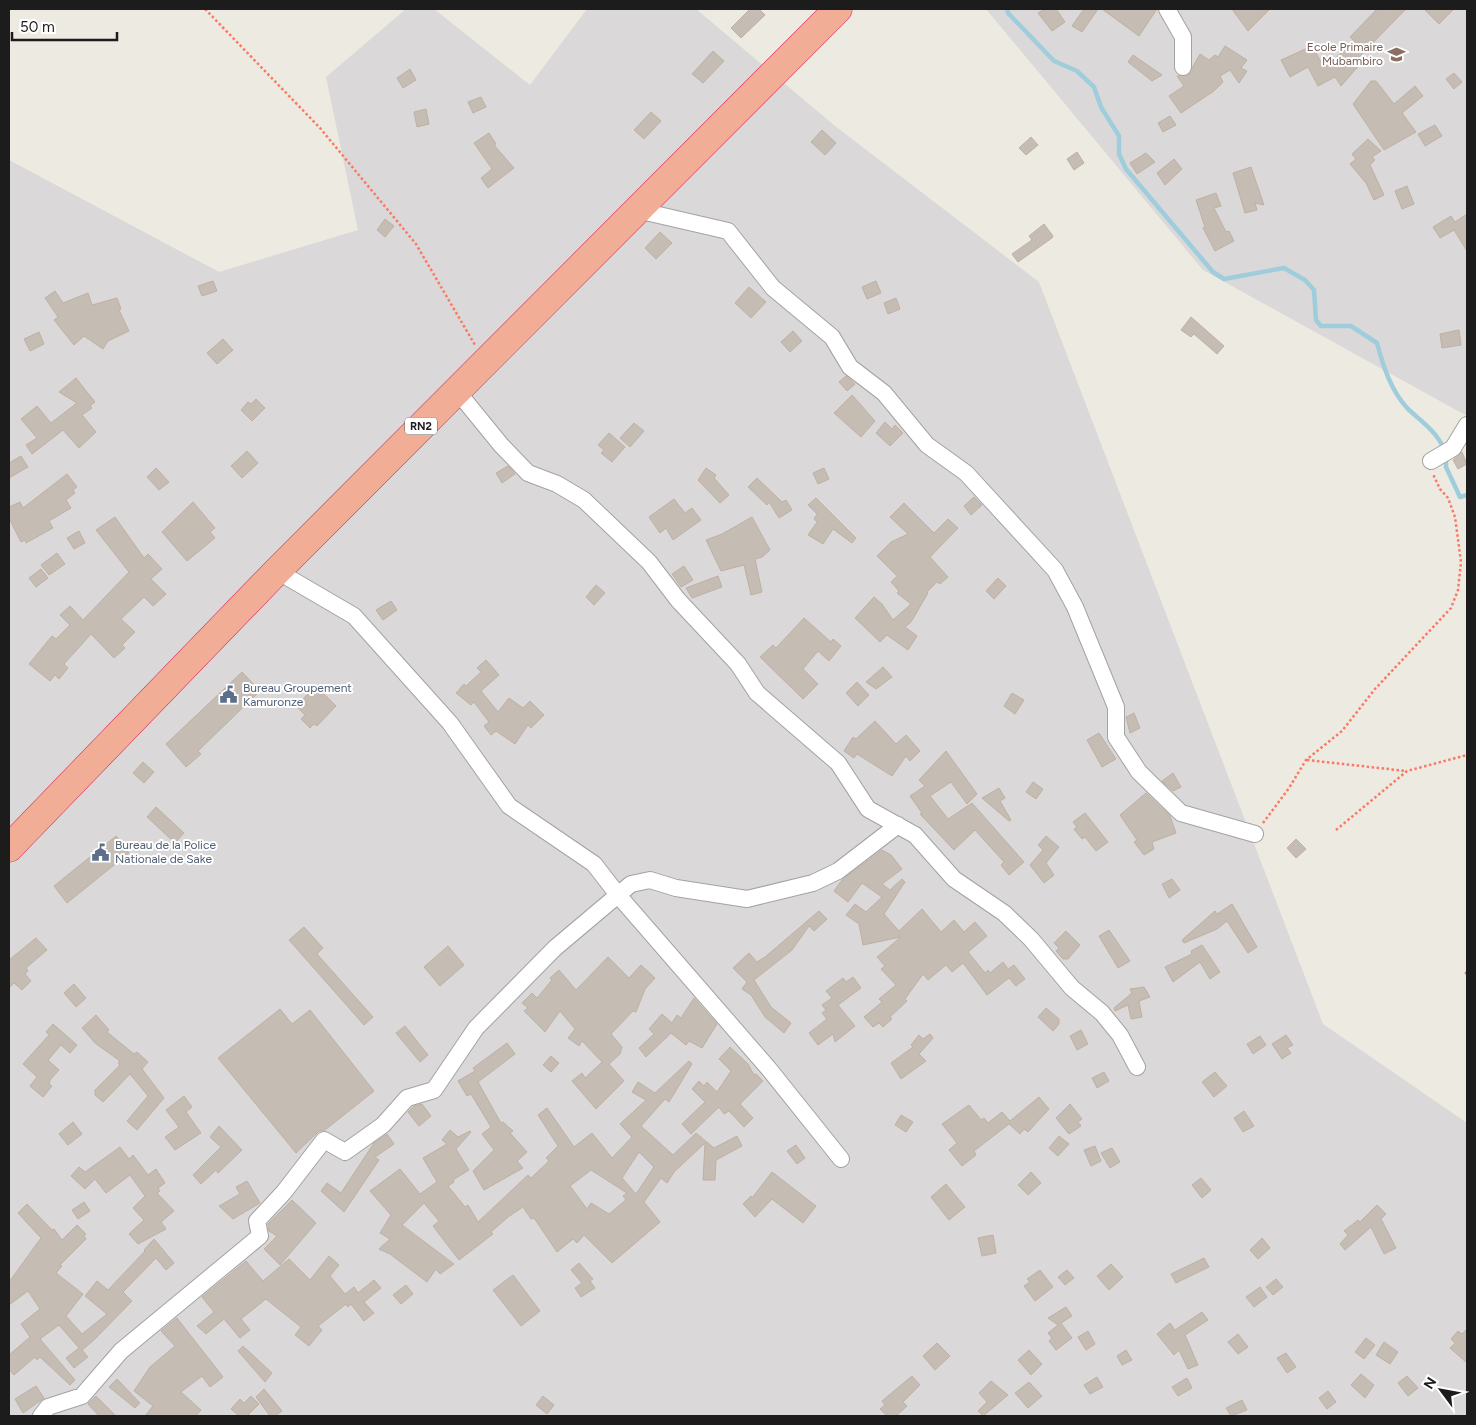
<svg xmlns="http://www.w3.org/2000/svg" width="1476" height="1425" font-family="Figtree,sans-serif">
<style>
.residential{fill:#dad8d8}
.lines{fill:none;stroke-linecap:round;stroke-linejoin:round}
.stream{stroke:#a0cddc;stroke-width:4.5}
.building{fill:#c5bcb4;stroke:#bfb0a3;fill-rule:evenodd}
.minor-casing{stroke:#a3a3a3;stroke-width:18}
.trunk-casing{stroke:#d8225b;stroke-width:29}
.path{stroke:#fb7864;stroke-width:2.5;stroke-dasharray:2.5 2.5;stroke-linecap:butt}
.minor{stroke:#fff;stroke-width:16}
.trunk{stroke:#f2ad96;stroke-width:28}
.labels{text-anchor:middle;stroke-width:4;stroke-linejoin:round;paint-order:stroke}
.shield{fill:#fff;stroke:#606060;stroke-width:1}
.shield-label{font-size:11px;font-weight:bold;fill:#1c1c1c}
.education-label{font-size:12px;fill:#785e54;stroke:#fff;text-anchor:end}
.service-label{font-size:12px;fill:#4e5e75;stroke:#fff;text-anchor:start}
</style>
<rect width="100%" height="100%" fill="#edeae1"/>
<!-- residential -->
<path class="residential" d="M 406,9 L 434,9 L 530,85 L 587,9 L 696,9 L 835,126 L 1039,282 L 1323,1024 L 1467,1123 L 1467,1416 L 9,1416 L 9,160 L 219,272 L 358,230 L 326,77 Z
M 986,9 L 1467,9 L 1467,416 L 1203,270 Z"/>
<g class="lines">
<!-- stream -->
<path class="stream" d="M 1007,9 L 1008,13 L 1054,61 L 1077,71 L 1094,87 L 1101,107 L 1119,136 L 1119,154 L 1126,169 L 1213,272 L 1224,279 L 1284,268 L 1305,280 L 1314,290 L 1316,320 L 1321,326 L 1351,326 L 1377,343 C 1383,366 1391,391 1408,409 C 1422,422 1436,431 1444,449
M 1446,456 L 1446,467 L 1460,497 L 1467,495"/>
</g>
<!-- building -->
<path class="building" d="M 750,9 L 759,9 L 765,15 L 741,38 L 731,28 Z
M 1045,9 L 1056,9 L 1065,22 L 1052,31 L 1038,13 Z
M 1084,9 L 1098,9 L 1082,32 L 1072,26 Z
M 1102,9 L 1157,9 L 1139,36 Z
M 1232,9 L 1270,9 L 1248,31 Z
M 1377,9 L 1406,9 L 1358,58 L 1362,62 L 1341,86 L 1335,77 L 1318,86 L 1308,67 L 1290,77 L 1281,60 L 1312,46 L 1324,67 L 1355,42 L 1350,37 Z
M 1424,9 L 1454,9 L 1439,24 Z
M 1225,46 L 1247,60 L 1241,68 L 1247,71 L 1239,83 L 1230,70 L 1220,76 L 1223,82 L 1214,91 L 1181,113 L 1169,96 L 1184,86 L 1177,76 L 1188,75 L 1200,54 L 1209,60 L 1215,55 L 1218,57 Z
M 713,51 L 724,61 L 703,83 L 692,74 Z
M 1133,55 L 1162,75 L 1152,81 L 1128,62 Z
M 410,69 L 416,80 L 403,88 L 397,78 Z
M 1454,73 L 1462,82 L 1454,89 L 1446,79 Z
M 1371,81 L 1376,81 L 1394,104 L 1415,86 L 1423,96 L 1402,113 L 1416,132 L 1384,150 L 1353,104 Z
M 481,97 L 486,107 L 473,113 L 468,102 Z
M 426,109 L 429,124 L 417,127 L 414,112 Z
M 651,112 L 661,121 L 644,139 L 634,130 Z
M 1170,116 L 1176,125 L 1163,132 L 1158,123 Z
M 1435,125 L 1442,136 L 1425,146 L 1418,134 Z
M 822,130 L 836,143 L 825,155 L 811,142 Z
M 489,133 L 496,144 L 494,145 L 514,168 L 488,188 L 481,178 L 492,169 L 474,143 Z
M 1031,137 L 1038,145 L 1026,155 L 1019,148 Z
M 1368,139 L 1381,151 L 1372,157 L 1375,160 L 1370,165 L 1384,195 L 1374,200 L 1366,183 L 1350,164 L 1356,159 L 1352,154 Z
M 1077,152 L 1084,163 L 1074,170 L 1067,159 Z
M 1146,153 L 1155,162 L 1137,174 L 1130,163 Z
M 1174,159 L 1182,169 L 1165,185 L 1157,173 Z
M 1251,167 L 1264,205 L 1255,203 L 1257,210 L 1245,213 L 1233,173 Z
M 1407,186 L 1414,204 L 1402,209 L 1395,191 Z
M 1216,193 L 1221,206 L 1214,208 L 1226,232 L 1229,231 L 1234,241 L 1215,251 L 1203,228 L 1205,227 L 1196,200 Z
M 1467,214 L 1467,251 L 1454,230 L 1440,238 L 1433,227 L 1451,216 L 1455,222 Z
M 385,219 L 394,226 L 385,237 L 377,230 Z
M 1044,224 L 1053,236 L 1052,238 L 1018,262 L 1012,254 L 1032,240 L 1029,236 Z
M 660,232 L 672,243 L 656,259 L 645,248 Z
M 213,281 L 217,291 L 202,296 L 198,286 Z
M 876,281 L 881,293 L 867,299 L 862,287 Z
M 749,287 L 766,302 L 751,318 L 735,303 Z
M 55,291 L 63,303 L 88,293 L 92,305 L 117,298 L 121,309 L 119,310 L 129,331 L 108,341 L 103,349 L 84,336 L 74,345 L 54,320 L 58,317 L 45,298 Z
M 896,298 L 900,309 L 888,314 L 884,303 Z
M 1191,317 L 1224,346 L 1217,354 L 1194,334 L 1191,337 L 1181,330 Z
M 1459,330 L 1461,345 L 1442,348 L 1440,334 Z
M 793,331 L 802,341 L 790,352 L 781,342 Z
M 39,332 L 44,344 L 30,351 L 24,339 Z
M 223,339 L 233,350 L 217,364 L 207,353 Z
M 846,376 L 855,384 L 847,391 L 839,382 Z
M 76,378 L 95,402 L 90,406 L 92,408 L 82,415 L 96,432 L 79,448 L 63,430 L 32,454 L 26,445 L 37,438 L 21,419 L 37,406 L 51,423 L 77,403 L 59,392 Z
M 852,395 L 875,421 L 861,437 L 834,413 Z
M 256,399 L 265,408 L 252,421 L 241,410 L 248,402 L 251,404 Z
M 885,422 L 892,429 L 895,425 L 903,433 L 890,446 L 876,433 Z
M 634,423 L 644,431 L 630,447 L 620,438 Z
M 609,433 L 625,447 L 612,462 L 601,453 L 604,450 L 598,445 Z
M 247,451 L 258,463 L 242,478 L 231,466 Z
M 1462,452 L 1467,464 L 1458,469 L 1453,460 Z
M 21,456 L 28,467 L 9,478 L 9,463 Z
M 508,466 L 515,474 L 502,483 L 496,473 Z
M 156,468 L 169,482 L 159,490 L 147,477 Z
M 706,468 L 716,475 L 714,478 L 729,495 L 720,503 L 698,480 Z
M 824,468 L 829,479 L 818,484 L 813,473 Z
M 67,474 L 77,487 L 73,490 L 75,493 L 66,500 L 71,508 L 49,521 L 53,528 L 26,543 L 25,540 L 21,542 L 9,518 L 9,507 L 20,502 L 23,508 Z
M 757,478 L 782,502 L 786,500 L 792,510 L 779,518 L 769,502 L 767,505 L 748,487 Z
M 974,497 L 982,505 L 971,515 L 964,506 Z
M 816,498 L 856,538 L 852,543 L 833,529 L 823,544 L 808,535 L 817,522 L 814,519 L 817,514 L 808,505 Z
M 674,499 L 685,513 L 692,508 L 701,520 L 673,540 L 666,528 L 660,533 L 649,517 Z
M 193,502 L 215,528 L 210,532 L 215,538 L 187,561 L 162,532 Z
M 904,503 L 934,533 L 948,519 L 958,528 L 930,557 L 948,577 L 940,584 L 937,582 L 927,592 L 928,593 L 911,622 L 905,627 L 917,636 L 908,650 L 887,635 L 880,642 L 855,618 L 874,597 L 882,604 L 893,620 L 911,604 L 897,593 L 899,591 L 891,582 L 897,576 L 877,556 L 891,542 L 908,534 L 890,517 Z
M 115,517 L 144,558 L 148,554 L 162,569 L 151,579 L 166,594 L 153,606 L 144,597 L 121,619 L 135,632 L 122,645 L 125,648 L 114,658 L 91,634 L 64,664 L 68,668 L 59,679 L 55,675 L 50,681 L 29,664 L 52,636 L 56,639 L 70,625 L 60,615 L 70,606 L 83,620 L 129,572 L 96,530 Z
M 752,517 L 770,550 L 762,557 L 755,559 L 762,592 L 751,595 L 744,565 L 721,571 L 706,540 L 722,534 Z
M 79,531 L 85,543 L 74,549 L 67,538 Z
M 57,553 L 65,564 L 49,575 L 41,565 Z
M 684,566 L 693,580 L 681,587 L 672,574 Z
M 41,569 L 48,578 L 36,587 L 29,578 Z
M 718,576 L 722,587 L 692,598 L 686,588 Z
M 998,578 L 1006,586 L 994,599 L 986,591 Z
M 596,585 L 605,593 L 594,605 L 586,597 Z
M 391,601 L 397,610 L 383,620 L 376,610 Z
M 804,618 L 831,642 L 833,639 L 841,646 L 829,661 L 818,651 L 803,669 L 818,684 L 803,699 L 760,657 L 773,645 L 776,648 Z
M 486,660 L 499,675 L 481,691 L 498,712 L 509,698 L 523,708 L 530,701 L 544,715 L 531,728 L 528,725 L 515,744 L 496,731 L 491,735 L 484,726 L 489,722 L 474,702 L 471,705 L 456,693 L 464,684 L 466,686 L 481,672 L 477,668 Z
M 883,667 L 892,677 L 876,689 L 866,682 Z
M 242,672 L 260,691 L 198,751 L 201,754 L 186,767 L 166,744 Z
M 857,682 L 869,695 L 858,706 L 846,693 Z
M 316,686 L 336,706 L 317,726 L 314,724 L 310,728 L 301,719 L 305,715 L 296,706 Z
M 1012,693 L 1024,700 L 1015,714 L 1004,706 Z
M 1134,713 L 1140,728 L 1130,733 L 1126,717 Z
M 875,721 L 896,744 L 906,735 L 920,751 L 910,761 L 906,756 L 892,776 L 857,754 L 854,758 L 844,751 L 853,737 L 856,739 Z
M 1099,733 L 1116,759 L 1102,767 L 1087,740 Z
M 946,751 L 977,794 L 967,804 L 951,782 L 930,796 L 948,819 L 972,803 L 1024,862 L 1009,875 L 1001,865 L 1004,862 L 975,830 L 954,850 L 920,814 L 922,813 L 910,796 L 925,786 L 919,780 Z
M 143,762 L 154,772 L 144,783 L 133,773 Z
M 1173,773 L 1181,787 L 1173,791 L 1162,781 Z
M 1033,782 L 1043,789 L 1036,799 L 1026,792 Z
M 999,788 L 1005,798 L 1000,801 L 1011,820 L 1009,821 L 982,798 Z
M 1146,793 L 1170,816 L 1176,833 L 1152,842 L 1154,849 L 1144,855 L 1134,842 L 1137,840 L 1120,815 Z
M 156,807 L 184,833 L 175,843 L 147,817 Z
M 1085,813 L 1108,842 L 1096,851 L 1085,837 L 1082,839 L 1074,829 L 1077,827 L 1073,822 Z
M 116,836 L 129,853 L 67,903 L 54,886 Z
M 1046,836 L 1059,847 L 1046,863 L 1054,875 L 1044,883 L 1030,865 L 1043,850 L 1038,845 Z
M 1296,839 L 1306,849 L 1296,858 L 1287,848 Z
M 882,850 L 891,855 L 902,869 L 882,884 L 890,890 L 902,879 L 905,882 L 884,914 L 899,931 L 922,909 L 941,932 L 954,920 L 964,932 L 975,922 L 987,936 L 968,952 L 985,973 L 988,970 L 990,973 L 1003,962 L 1008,969 L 1014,965 L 1025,979 L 1016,986 L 1009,978 L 987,995 L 963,963 L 952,972 L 946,965 L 928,980 L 923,974 L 905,999 L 907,1001 L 890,1017 L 892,1019 L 883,1027 L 879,1023 L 873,1027 L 864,1017 L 882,1002 L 879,999 L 896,985 L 881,969 L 885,966 L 877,957 L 901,937 L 863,945 L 859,924 L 846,915 L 855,904 L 866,912 L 882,897 L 862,883 L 848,902 L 834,891 L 842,880 Z
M 1172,879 L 1180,890 L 1169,898 L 1162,884 Z
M 1232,904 L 1257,947 L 1248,953 L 1227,921 L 1217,929 L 1184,943 L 1182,940 L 1215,911 L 1217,914 Z
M 819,911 L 827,919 L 814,931 L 809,926 L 792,950 L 754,980 L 771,1007 L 791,1023 L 784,1033 L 765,1017 L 751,995 L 742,989 L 747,982 L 733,968 L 749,953 L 757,962 L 765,957 Z
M 304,927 L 323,948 L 317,954 L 373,1017 L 364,1025 L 289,940 Z
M 1109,930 L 1130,961 L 1118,968 L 1099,936 Z
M 1066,931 L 1080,945 L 1068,959 L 1063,959 L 1056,951 L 1059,948 L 1054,943 Z
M 36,938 L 47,950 L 26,968 L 28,971 L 25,974 L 31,981 L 22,990 L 14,983 L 9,988 L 9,960 Z
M 1202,945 L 1220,972 L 1210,979 L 1200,962 L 1173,982 L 1165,967 L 1192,954 L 1191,951 Z
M 448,946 L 464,965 L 440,986 L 424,967 Z
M 608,957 L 629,978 L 641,965 L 655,978 L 645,989 L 636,1012 L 633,1011 L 611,1034 L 622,1047 L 620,1054 L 609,1064 L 624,1081 L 596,1109 L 572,1081 L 582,1073 L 585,1078 L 602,1062 L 582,1041 L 579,1046 L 568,1038 L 575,1029 L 560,1011 L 545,1032 L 524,1011 L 528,1008 L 522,1003 L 532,993 L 537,998 L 552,980 L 550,978 L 559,970 L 576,990 Z
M 853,977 L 861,988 L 838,1005 L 855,1026 L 835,1042 L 833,1034 L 818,1045 L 809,1033 L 827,1019 L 822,1013 L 826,1010 L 822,1005 L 832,998 L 826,991 L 843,978 L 846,982 Z
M 74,984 L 86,998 L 76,1007 L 64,993 Z
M 1144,987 L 1150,997 L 1139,1001 L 1142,1017 L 1131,1019 L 1128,1005 L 1115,1011 L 1114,1008 L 1132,993 L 1130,989 Z
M 694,998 L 717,1024 L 702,1048 L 689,1041 L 686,1045 L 671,1033 L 646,1057 L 639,1048 L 654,1034 L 649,1029 L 662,1014 L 672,1023 L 677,1015 L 681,1018 Z
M 1046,1008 L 1059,1019 L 1059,1024 L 1053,1031 L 1038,1017 Z
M 280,1009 L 292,1024 L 310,1010 L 374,1091 L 325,1130 L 319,1131 L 296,1153 L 218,1058 Z
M 96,1015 L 109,1030 L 107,1032 L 134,1054 L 137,1052 L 148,1062 L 142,1069 L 164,1098 L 137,1130 L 127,1121 L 148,1096 L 130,1074 L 105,1100 L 103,1102 L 95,1095 L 95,1090 L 120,1065 L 118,1063 L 120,1061 L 95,1043 L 82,1028 Z
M 53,1024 L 77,1045 L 70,1053 L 61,1045 L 48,1060 L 59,1070 L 50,1080 L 49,1084 L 52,1086 L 43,1097 L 30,1086 L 37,1077 L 23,1064 L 49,1035 L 46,1032 Z
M 405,1026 L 428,1055 L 420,1062 L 396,1033 Z
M 1081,1030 L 1088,1044 L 1077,1050 L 1070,1036 Z
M 930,1034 L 933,1038 L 919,1054 L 926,1061 L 901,1079 L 891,1063 L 913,1047 L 911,1045 L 919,1035 L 923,1039 Z
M 1286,1035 L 1293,1045 L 1287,1048 L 1291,1053 L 1282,1059 L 1272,1044 Z
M 1260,1036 L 1266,1045 L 1253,1054 L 1247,1044 Z
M 507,1043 L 515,1054 L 478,1082 L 501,1123 L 503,1122 L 513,1131 L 510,1133 L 527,1152 L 517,1161 L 523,1168 L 484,1190 L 473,1171 L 494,1150 L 482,1134 L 491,1127 L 471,1094 L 467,1096 L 458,1081 L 475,1071 L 473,1068 Z
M 730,1047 L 748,1064 L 754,1075 L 756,1074 L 763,1081 L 740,1104 L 753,1118 L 744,1127 L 729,1111 L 724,1114 L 719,1107 L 691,1134 L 682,1124 L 705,1102 L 692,1089 L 699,1081 L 704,1086 L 707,1082 L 717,1092 L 731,1071 L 719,1059 Z
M 551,1056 L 559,1063 L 551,1072 L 543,1065 Z
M 689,1061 L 692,1064 L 669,1102 L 665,1099 L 641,1126 L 673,1155 L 696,1133 L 714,1148 L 737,1136 L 742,1146 L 716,1160 L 715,1180 L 703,1180 L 705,1143 L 674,1172 L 667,1183 L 661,1178 L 644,1202 L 660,1222 L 612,1263 L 584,1235 L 577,1243 L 573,1239 L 557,1252 L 534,1218 L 531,1219 L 523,1207 L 508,1217 L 491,1232 L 493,1234 L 459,1260 L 433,1226 L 439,1221 L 424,1203 L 402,1225 L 454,1264 L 440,1274 L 436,1269 L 427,1282 L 390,1254 L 379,1249 L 390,1239 L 380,1233 L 391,1215 L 370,1191 L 400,1169 L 420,1194 L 437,1182 L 423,1158 L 447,1144 L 442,1140 L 450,1130 L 458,1137 L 470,1131 L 471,1132 L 456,1149 L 469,1170 L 453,1180 L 454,1182 L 448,1186 L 465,1207 L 468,1205 L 478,1222 L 528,1175 L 531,1178 L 549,1161 L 546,1158 L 558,1146 L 538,1115 L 547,1108 L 574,1147 L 592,1133 L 612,1158 L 632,1137 L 620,1124 L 646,1100 L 632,1092 L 638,1082 L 655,1093 ZM 639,1152 L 654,1167 L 636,1194 L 622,1178 ZM 591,1170 L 627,1193 L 623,1196 L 626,1200 L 609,1214 L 591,1203 L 587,1209 L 570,1186 Z
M 1104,1072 L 1109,1081 L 1097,1088 L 1092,1078 Z
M 1215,1072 L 1227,1086 L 1214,1097 L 1202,1082 Z
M 184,1096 L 192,1107 L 186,1112 L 201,1133 L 175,1150 L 165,1137 L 179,1127 L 166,1110 Z
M 1039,1097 L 1049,1109 L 1028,1132 L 1024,1129 L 1020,1134 L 1009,1124 L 974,1151 L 976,1155 L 962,1166 L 949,1150 L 957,1143 L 942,1124 L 969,1105 L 981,1120 L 984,1118 L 988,1123 L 1002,1112 L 1010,1121 Z
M 422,1104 L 431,1116 L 419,1126 L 408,1112 L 414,1106 Z
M 1070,1104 L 1082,1119 L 1078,1122 L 1081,1126 L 1069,1134 L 1056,1118 Z
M 1244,1111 L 1254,1126 L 1243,1132 L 1234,1118 Z
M 901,1115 L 913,1122 L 906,1132 L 895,1125 Z
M 73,1122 L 82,1134 L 68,1145 L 59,1134 Z
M 219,1126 L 242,1150 L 218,1173 L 216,1170 L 201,1184 L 193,1175 L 221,1147 L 210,1137 Z
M 387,1134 L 394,1144 L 375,1157 L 379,1160 L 344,1212 L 321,1191 L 327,1183 L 341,1193 L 374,1143 Z
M 1059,1136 L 1069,1144 L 1058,1156 L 1049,1148 Z
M 796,1145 L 805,1158 L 797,1164 L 787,1151 Z
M 1095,1146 L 1101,1161 L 1091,1166 L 1084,1150 Z
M 120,1147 L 129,1159 L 133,1155 L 148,1175 L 156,1169 L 165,1183 L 158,1188 L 160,1191 L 157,1193 L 174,1211 L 161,1222 L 166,1229 L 138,1244 L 129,1234 L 144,1220 L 133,1208 L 145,1196 L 130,1175 L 106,1193 L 95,1179 L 85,1189 L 71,1176 L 79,1167 L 85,1172 Z
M 1112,1148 L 1120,1162 L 1110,1168 L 1101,1153 Z
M 772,1172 L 816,1206 L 803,1223 L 772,1199 L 755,1217 L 743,1204 L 751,1196 L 752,1198 Z
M 1031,1172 L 1041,1183 L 1028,1195 L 1018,1185 Z
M 1201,1178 L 1211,1190 L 1202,1198 L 1192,1185 Z
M 247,1181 L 260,1203 L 233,1219 L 219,1206 L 240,1194 L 236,1187 Z
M 946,1184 L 965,1207 L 949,1220 L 931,1197 Z
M 292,1200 L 316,1223 L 280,1265 L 264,1249 L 277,1236 L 269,1231 L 268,1224 Z
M 84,1202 L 90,1211 L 78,1219 L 72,1210 Z
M 27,1204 L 52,1230 L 54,1229 L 62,1240 L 77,1225 L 86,1234 L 84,1236 L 86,1239 L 60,1265 L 62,1266 L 56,1273 L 83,1294 L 66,1316 L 82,1334 L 107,1314 L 85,1296 L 97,1281 L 108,1290 L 145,1251 L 144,1250 L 154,1239 L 174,1263 L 166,1270 L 156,1258 L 123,1292 L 132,1301 L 94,1340 L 82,1350 L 88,1357 L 74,1368 L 66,1358 L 79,1348 L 59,1325 L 40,1339 L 75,1380 L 70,1385 L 40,1357 L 37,1360 L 35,1357 L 14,1375 L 9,1370 L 9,1355 L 30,1337 L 21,1324 L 40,1309 L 28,1291 L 9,1305 L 9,1282 L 41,1238 L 18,1213 Z
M 1377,1205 L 1386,1214 L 1381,1219 L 1396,1248 L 1384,1254 L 1371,1227 L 1345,1250 L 1340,1244 L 1348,1235 L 1344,1231 L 1358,1220 L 1360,1222 Z
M 993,1235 L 996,1253 L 982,1256 L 978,1238 Z
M 1262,1238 L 1270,1248 L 1258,1259 L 1250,1250 Z
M 329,1256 L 339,1265 L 330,1276 L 345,1294 L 354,1287 L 358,1293 L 374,1280 L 381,1288 L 364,1302 L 374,1313 L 364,1321 L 351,1304 L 348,1307 L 346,1304 L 318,1326 L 322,1330 L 309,1346 L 295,1335 L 301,1327 L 266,1299 L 241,1319 L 250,1330 L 240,1338 L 224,1319 L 206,1334 L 197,1326 L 214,1312 L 202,1297 L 246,1261 L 263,1281 L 289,1259 L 310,1280 Z
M 1204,1258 L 1209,1267 L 1176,1283 L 1171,1274 Z
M 579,1263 L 593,1279 L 590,1281 L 595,1288 L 581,1297 L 575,1288 L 582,1283 L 571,1270 Z
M 1111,1264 L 1123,1277 L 1109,1290 L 1097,1276 Z
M 1040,1270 L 1053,1287 L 1035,1301 L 1024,1286 L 1030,1282 L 1027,1279 Z
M 1067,1270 L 1074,1278 L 1065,1285 L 1058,1277 Z
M 513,1275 L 540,1311 L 521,1326 L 493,1290 Z
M 1276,1279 L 1283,1287 L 1273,1295 L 1266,1287 Z
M 406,1285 L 413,1294 L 401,1304 L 393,1295 Z
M 1260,1287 L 1267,1297 L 1254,1307 L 1246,1297 Z
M 1066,1307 L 1072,1316 L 1061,1323 L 1072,1338 L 1056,1350 L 1049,1341 L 1052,1338 L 1048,1333 L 1058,1325 L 1048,1318 Z
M 1202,1312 L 1208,1320 L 1185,1335 L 1198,1365 L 1188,1369 L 1179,1350 L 1174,1355 L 1157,1334 L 1170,1323 L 1175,1330 Z
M 177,1318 L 223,1377 L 210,1387 L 202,1376 L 181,1392 L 201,1410 L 196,1416 L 145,1416 L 153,1406 L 134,1391 L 150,1367 L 175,1346 L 161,1331 Z
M 1467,1329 L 1467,1363 L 1450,1348 L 1455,1343 L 1451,1339 L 1458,1331 L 1462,1334 Z
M 1088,1331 L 1095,1344 L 1086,1350 L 1078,1337 Z
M 1238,1334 L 1248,1347 L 1238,1354 L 1228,1342 Z
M 1366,1338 L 1375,1345 L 1364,1359 L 1355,1352 Z
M 1384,1342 L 1398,1352 L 1390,1364 L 1376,1355 Z
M 937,1343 L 950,1356 L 935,1370 L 923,1356 Z
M 243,1346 L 272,1373 L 265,1382 L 238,1351 Z
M 1029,1350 L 1042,1364 L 1031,1375 L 1018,1360 Z
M 1126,1350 L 1132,1360 L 1122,1365 L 1117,1356 Z
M 1286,1353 L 1296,1367 L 1287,1373 L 1277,1358 Z
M 1361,1374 L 1374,1385 L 1365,1398 L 1351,1385 Z
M 912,1376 L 920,1385 L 903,1402 L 907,1406 L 896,1416 L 887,1416 L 880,1409 L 885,1405 L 882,1401 Z
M 1407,1376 L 1418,1388 L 1408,1396 L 1398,1383 Z
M 1097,1377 L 1103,1387 L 1090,1394 L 1084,1385 Z
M 1187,1378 L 1192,1388 L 1178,1396 L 1172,1387 Z
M 117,1379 L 140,1403 L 135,1408 L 109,1387 Z
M 991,1381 L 1008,1395 L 983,1416 L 978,1411 L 987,1402 L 979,1393 Z
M 1029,1382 L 1042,1396 L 1028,1408 L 1015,1393 Z
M 36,1386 L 44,1398 L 23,1413 L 15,1399 Z
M 264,1389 L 282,1411 L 275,1416 L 270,1416 L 256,1397 Z
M 1328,1391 L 1336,1402 L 1327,1409 L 1319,1398 Z
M 96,1396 L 116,1416 L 99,1416 L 88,1404 Z
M 251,1396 L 259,1404 L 247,1416 L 239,1416 L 231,1409 L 240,1399 L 244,1403 Z
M 543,1396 L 554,1405 L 547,1414 L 536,1405 Z
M 1242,1400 L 1247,1410 L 1231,1416 L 1226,1408 Z"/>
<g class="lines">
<defs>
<path id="minor" d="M 1167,9 L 1183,37 L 1183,67
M 637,210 L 728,231 L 773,288 L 832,337 L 850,367 L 884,393 L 927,445 L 966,473 L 1055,570 L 1075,607 L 1116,707 L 1116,737 L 1139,772 L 1181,813 L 1255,834
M 457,391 L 501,445 L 528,473 L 557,484 L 584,500 L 649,562 L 678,600 L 738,664 L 757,693 L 838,763 L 868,809 L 915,835 L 954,879 L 1004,913 L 1031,939 L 1072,988 L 1102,1013 L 1120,1035 L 1137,1067
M 1431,461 L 1453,448 L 1467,425
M 277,571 L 354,616 L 450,723 L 509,806 L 594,864 L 618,895 L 769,1069 L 841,1159
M 41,1416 L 48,1407 L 82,1396 L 121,1351 L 260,1236 L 257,1221 L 284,1192 L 324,1140 L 345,1152 L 383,1125 L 407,1098 L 434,1090 L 476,1028 L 555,948 L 631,884 L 650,880 L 676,888 L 747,899 L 813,883 L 838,871 L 898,825"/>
<path id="trunk" d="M 9,848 L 277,571 L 838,9"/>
</defs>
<!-- minor casing -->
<use href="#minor" class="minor-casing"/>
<!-- trunk casing -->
<use href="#trunk" class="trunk-casing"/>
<!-- path -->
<path class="path" d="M 205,9 L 320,128 L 416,244 L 475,345
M 1307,760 L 1406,771
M 1263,823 L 1289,788 L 1306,760 L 1342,731 L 1375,689 L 1451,608 L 1458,590 L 1461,562 L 1455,517 L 1448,498 L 1440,489 L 1433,474
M 1336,830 L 1407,771 L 1467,755
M 1465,974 L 1467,972"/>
<!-- minor -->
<use href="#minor" class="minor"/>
<!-- trunk -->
<use href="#trunk" class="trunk"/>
</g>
<!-- icons -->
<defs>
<symbol id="school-bare" viewBox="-9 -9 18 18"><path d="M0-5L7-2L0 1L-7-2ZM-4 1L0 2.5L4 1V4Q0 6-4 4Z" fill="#8d6e63" stroke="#fff" stroke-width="2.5" paint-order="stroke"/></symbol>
<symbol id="civic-bare" viewBox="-9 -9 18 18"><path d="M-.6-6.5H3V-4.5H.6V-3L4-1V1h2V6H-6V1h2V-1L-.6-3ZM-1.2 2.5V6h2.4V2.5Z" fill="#5c6f8a" stroke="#fff" stroke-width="2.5" paint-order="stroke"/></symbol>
</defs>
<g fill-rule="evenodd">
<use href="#school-bare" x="1384" y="42" width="25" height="25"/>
<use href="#civic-bare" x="216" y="682" width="25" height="25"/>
<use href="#civic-bare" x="88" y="840" width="25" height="25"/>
</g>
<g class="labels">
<!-- shield labels -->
<rect class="shield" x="405" y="417.5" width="32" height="17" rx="4"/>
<g class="shield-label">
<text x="421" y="430">RN2</text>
</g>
<!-- education labels -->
<g class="education-label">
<text x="1383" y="51">Ecole Primaire<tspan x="1383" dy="14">Mubambiro</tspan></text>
</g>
<!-- service labels -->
<g class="service-label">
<text x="243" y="692">Bureau Groupement<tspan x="243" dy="14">Kamuronze</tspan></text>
<text x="115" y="849">Bureau de la Police<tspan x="115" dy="14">Nationale de Sake</tspan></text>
</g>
</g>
<!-- border -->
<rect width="1476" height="1425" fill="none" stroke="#1c1c1c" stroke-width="20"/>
<!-- north arrow -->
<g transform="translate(1441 1390) rotate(302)" stroke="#ffffff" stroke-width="4" paint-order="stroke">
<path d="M0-4L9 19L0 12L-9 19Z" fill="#1c1c1c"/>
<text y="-8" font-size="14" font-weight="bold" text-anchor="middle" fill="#1c1c1c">N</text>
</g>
<!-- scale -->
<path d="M12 32v8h105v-8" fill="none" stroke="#1c1c1c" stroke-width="2.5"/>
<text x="20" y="32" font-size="15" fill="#1c1c1c" stroke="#ffffff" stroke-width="4" paint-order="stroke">50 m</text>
</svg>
